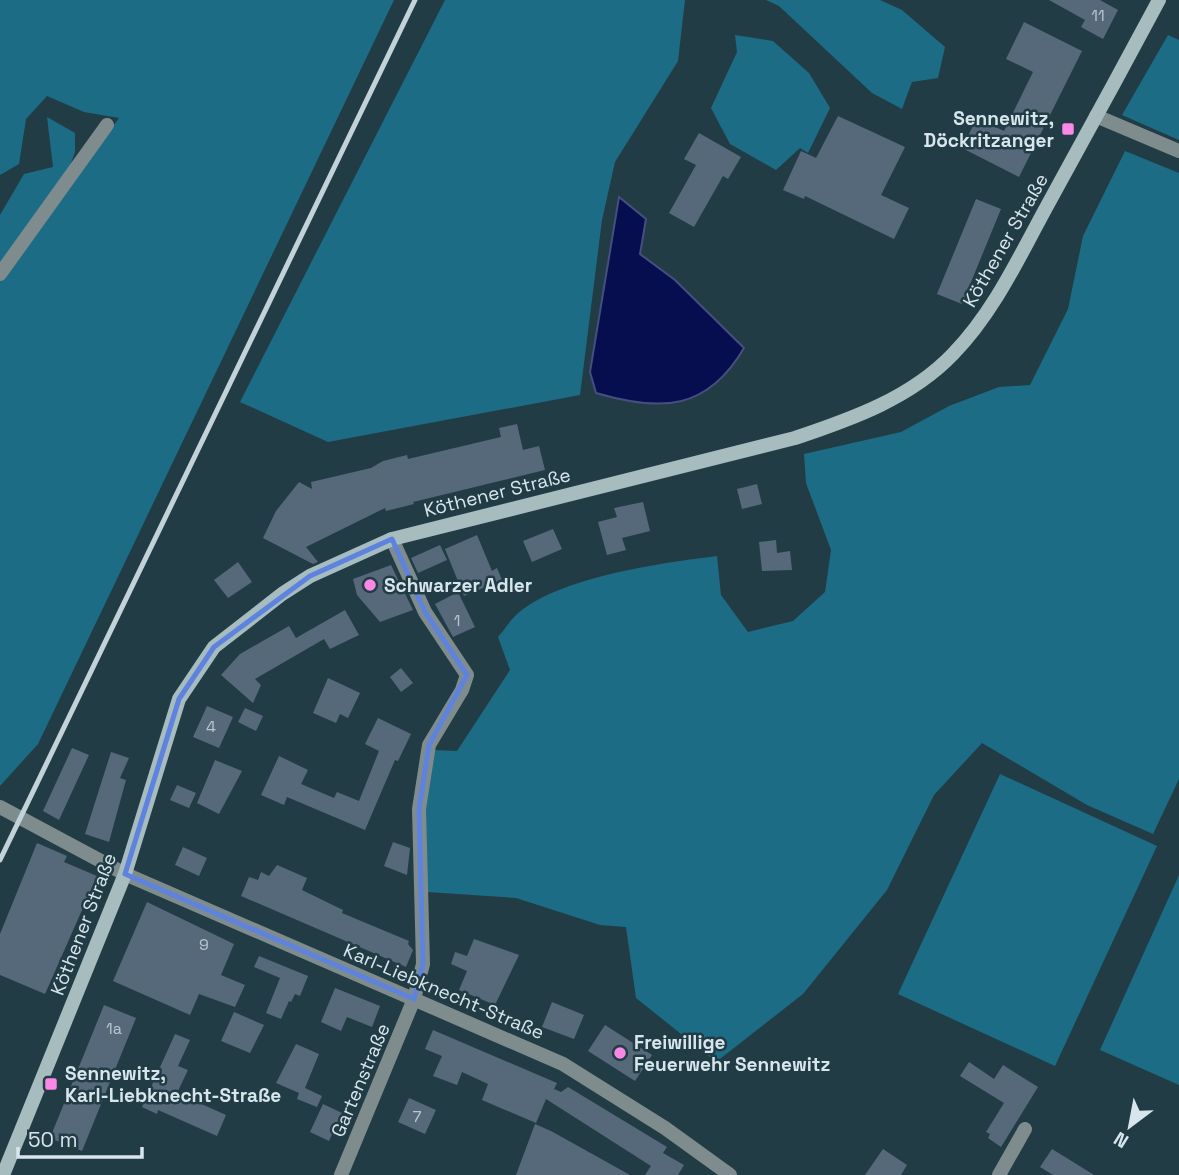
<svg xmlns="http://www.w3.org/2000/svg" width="1179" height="1175" font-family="'Space Grotesk',sans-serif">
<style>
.green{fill:#1c6c85}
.water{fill:#070e50;stroke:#454f7f;stroke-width:2}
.building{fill:#56697a}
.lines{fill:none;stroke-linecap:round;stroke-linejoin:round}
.minor{stroke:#7f8c8d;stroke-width:14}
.secondary{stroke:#a6bcbe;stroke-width:14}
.rail{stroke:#c2d2d9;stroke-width:5}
.marked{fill:none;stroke:#5e83df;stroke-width:5;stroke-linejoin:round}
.poi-dot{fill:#fb87e6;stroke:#223c45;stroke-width:2.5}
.labels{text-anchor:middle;stroke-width:5;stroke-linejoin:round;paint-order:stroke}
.number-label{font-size:16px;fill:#b7c7d0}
.poi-label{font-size:19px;font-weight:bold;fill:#d7e6ec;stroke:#223c45;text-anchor:start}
.street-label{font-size:19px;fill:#d7e6ec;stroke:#223c45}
</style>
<rect width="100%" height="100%" fill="#223c45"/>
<!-- green -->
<path class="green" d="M 0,0 L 394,0 L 38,744 L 0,786 L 0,282 L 119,118 L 84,112 L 47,96 L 26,119 L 19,164 L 0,175 Z
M 445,0 L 685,0 L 678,61 L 615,162 L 602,220 L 580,395 L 328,442 L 240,402 Z
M 766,0 L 880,0 L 902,10 L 945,47 L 938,78 L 912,82 L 902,109 L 872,93 L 779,6 Z
M 735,35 L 773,41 L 809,73 L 830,108 L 808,153 L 800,148 L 776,170 L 730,144 L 711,108 L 737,52 Z
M 1168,35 L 1179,40 L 1179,140 L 1122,115 Z
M 47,117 L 75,133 L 75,152 L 69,169 L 0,265 L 0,215 L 24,174 L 53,167 Z
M 1125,151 L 1179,173 L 1179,779 L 1153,834 L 1087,805 L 982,743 L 934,795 L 887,890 L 803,994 L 716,1062 L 636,998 L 626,927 L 600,925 L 516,898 L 427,892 L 424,815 L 432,750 L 457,751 L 510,670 L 498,637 C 504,630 509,622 515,616 C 556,577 662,563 717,556 L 721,595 L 748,632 L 793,621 L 825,592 L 831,550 L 806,483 L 804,454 L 901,432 L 949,406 L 999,387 L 1030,385 L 1068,309 L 1083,236 Z
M 1000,774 L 1157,846 L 1055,1066 L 898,994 Z
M 1179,875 L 1179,1085 L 1100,1050 Z"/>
<!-- water -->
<path class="water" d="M 619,197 L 646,219 L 640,254 L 675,280 L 744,348 C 707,411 661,412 596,393 L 590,372 Z"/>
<!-- building -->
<path class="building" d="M 1049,0 L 1100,0 L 1118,10 L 1103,39 L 1081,27 L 1085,20 Z
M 1024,22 L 1082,51 L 1019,177 L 962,148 L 977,118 L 1004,131 L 1033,72 L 1006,59 Z
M 838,116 L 905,147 L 881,195 L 909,208 L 894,239 L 805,196 L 804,199 L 783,190 L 801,151 L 816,158 Z
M 699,133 L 741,157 L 728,179 L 723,176 L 694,227 L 669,213 L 696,165 L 684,159 Z
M 976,199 L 1001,209 L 962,304 L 937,294 Z
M 517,424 L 523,450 L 539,446 L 545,470 L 413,502 L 414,504 L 386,511 L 385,508 L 306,547 L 318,562 L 313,564 L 263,538 L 276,511 L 299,482 L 312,489 L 311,482 L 371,468 L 383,461 L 407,455 L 408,459 L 501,437 L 499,428 Z
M 757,484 L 762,504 L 742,509 L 737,489 Z
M 643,502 L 650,531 L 622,538 L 626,550 L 607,555 L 598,522 L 617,517 L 614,508 Z
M 553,529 L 562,549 L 532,562 L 523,541 Z
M 477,535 L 492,571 L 497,568 L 502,580 L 464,596 L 445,549 Z
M 776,540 L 777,553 L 790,551 L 792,570 L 762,571 L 759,542 Z
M 440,545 L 447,560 L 418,573 L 411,558 Z
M 238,562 L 252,582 L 228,598 L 214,580 Z
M 391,565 L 413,610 L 380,622 L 357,595 L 353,579 Z
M 458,592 L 475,627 L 453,637 L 435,604 Z
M 345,610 L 359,635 L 330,649 L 324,639 L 255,679 L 261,685 L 253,703 L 221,675 L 240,654 L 289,626 L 296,638 Z
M 401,668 L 413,683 L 401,692 L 390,677 Z
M 328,678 L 360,693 L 348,718 L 340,714 L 336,723 L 313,713 Z
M 207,706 L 233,717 L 219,748 L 193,737 Z
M 245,708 L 263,716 L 256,731 L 238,722 Z
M 378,718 L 411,734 L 398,761 L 395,760 L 365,830 L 287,797 L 284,805 L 261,795 L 279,756 L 308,770 L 301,784 L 334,798 L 337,792 L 359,801 L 379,751 L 365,744 Z
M 72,748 L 89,755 L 59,820 L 43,811 Z
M 111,752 L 129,758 L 120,778 L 126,780 L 109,842 L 85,834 Z
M 215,760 L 242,771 L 219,814 L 197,803 Z
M 177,785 L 196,793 L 189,808 L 170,800 Z
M 393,842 L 410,848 L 407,875 L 384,866 Z
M 37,843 L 67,856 L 64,862 L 97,876 L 45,994 L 0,975 L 0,934 Z
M 183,847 L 207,858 L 199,876 L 175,865 Z
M 277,865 L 307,878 L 302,890 L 343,910 L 342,913 L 409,941 L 408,944 L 413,950 L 406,967 L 241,896 L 249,877 L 258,880 L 261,872 L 269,876 Z
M 147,902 L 234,944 L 221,975 L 245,985 L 235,1007 L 199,994 L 190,1015 L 113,981 Z
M 474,939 L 519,955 L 495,1005 L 459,990 L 467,971 L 451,964 L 455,952 L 467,956 Z
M 259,956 L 308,976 L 300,996 L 295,994 L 291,1002 L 289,1001 L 281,1019 L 266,1013 L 280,978 L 254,967 Z
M 335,988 L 380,1006 L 372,1027 L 347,1017 L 341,1031 L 321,1022 Z
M 552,1002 L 584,1015 L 574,1039 L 542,1027 Z
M 104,1005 L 136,1018 L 82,1151 L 50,1138 Z
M 234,1012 L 264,1025 L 250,1053 L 221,1041 Z
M 605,1025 L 652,1055 L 635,1081 L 588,1051 Z
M 433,1030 L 557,1083 L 554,1089 L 561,1092 L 568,1087 L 667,1147 L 663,1153 L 684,1165 L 678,1175 L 645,1175 L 651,1166 L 546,1099 L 536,1123 L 482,1100 L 488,1084 L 462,1072 L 457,1085 L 433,1076 L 442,1056 L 425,1049 Z
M 175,1034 L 190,1040 L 178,1066 L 188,1070 L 177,1093 L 226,1115 L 217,1136 L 158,1110 L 157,1114 L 142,1107 Z
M 296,1044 L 319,1054 L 305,1088 L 322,1096 L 317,1107 L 297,1099 L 299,1093 L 276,1083 Z
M 969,1062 L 994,1079 L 1003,1065 L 1038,1087 L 1001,1147 L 988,1138 L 990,1134 L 986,1132 L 1004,1103 L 960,1076 Z
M 409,1098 L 436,1110 L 425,1134 L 398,1122 Z
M 323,1104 L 342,1113 L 329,1141 L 310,1132 Z
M 535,1124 L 551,1131 L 630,1175 L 516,1175 Z
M 883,1149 L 907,1165 L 901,1175 L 865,1175 Z
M 1052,1149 L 1070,1160 L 1094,1175 L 1053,1175 L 1040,1167 Z"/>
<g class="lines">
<!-- minor -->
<path class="minor" d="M 1096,116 L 1179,151
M 0,274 L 107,125
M 0,807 L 125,874 L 563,1064 L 665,1128 L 730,1175
M 341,1175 L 414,999 L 423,964 L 419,809 L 429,745 L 462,690 L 467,675 L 425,612 L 392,539
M 999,1175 L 1025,1129"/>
<!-- secondary -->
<path class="secondary" d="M 3,1175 L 125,874 L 179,699 L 214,647 L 282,594 L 310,576 L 392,539 L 795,438 C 852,419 911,398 953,354 C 994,312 1019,257 1047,206 C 1085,137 1122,69 1159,0"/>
<!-- rail -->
<path class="rail" d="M 0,860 L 415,0"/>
</g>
<!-- marked area -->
<path class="marked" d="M 392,539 L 425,612 L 467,675 L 429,745 L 419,809 L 423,964 L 414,999 L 125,874 L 179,699 L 214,647 L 310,576 Z"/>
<!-- markers -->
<g class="poi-dot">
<rect x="1061" y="122" width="14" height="14" rx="3.5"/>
<circle cx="370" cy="585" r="7"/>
<circle cx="620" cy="1053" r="7"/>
<rect x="44" y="1077" width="14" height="14" rx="3.5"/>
</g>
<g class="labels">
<!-- number labels -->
<g class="number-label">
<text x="1098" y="21">11</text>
<text x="457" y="626">1</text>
<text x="211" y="732">4</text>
<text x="204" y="950">9</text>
<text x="114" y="1034">1a</text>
<text x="417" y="1122">7</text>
</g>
<!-- poi labels -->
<g class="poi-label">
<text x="1054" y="125" text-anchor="end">Sennewitz,<tspan x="1054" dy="22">Döckritzanger</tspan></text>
<text x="384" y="592">Schwarzer Adler</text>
<text x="634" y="1049">Freiwillige<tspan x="634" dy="22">Feuerwehr Sennewitz</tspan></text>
<text x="65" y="1080">Sennewitz,<tspan x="65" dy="22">Karl-Liebknecht-Straße</tspan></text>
</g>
<!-- street labels -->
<g class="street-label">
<text transform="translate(1005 240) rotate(-60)" y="7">Köthener Straße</text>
<text transform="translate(497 492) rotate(-14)" y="7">Köthener Straße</text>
<text transform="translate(83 924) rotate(-69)" y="7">Köthener Straße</text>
<text transform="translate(444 991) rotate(23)" y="7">Karl-Liebknecht-Straße</text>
<text transform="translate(360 1080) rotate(-67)" y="7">Gartenstraße</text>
</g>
</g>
<!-- north arrow -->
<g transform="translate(1130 1126) rotate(212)" stroke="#223c45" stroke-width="5" paint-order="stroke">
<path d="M0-5L12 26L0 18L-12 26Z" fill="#d7e6ec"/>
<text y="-10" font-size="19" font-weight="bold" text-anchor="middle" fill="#d7e6ec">N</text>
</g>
<!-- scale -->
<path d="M18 1147v10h124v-10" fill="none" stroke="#d7e6ec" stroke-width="3.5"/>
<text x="28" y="1147" font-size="21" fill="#d7e6ec" stroke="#223c45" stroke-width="5" paint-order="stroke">50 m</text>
</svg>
